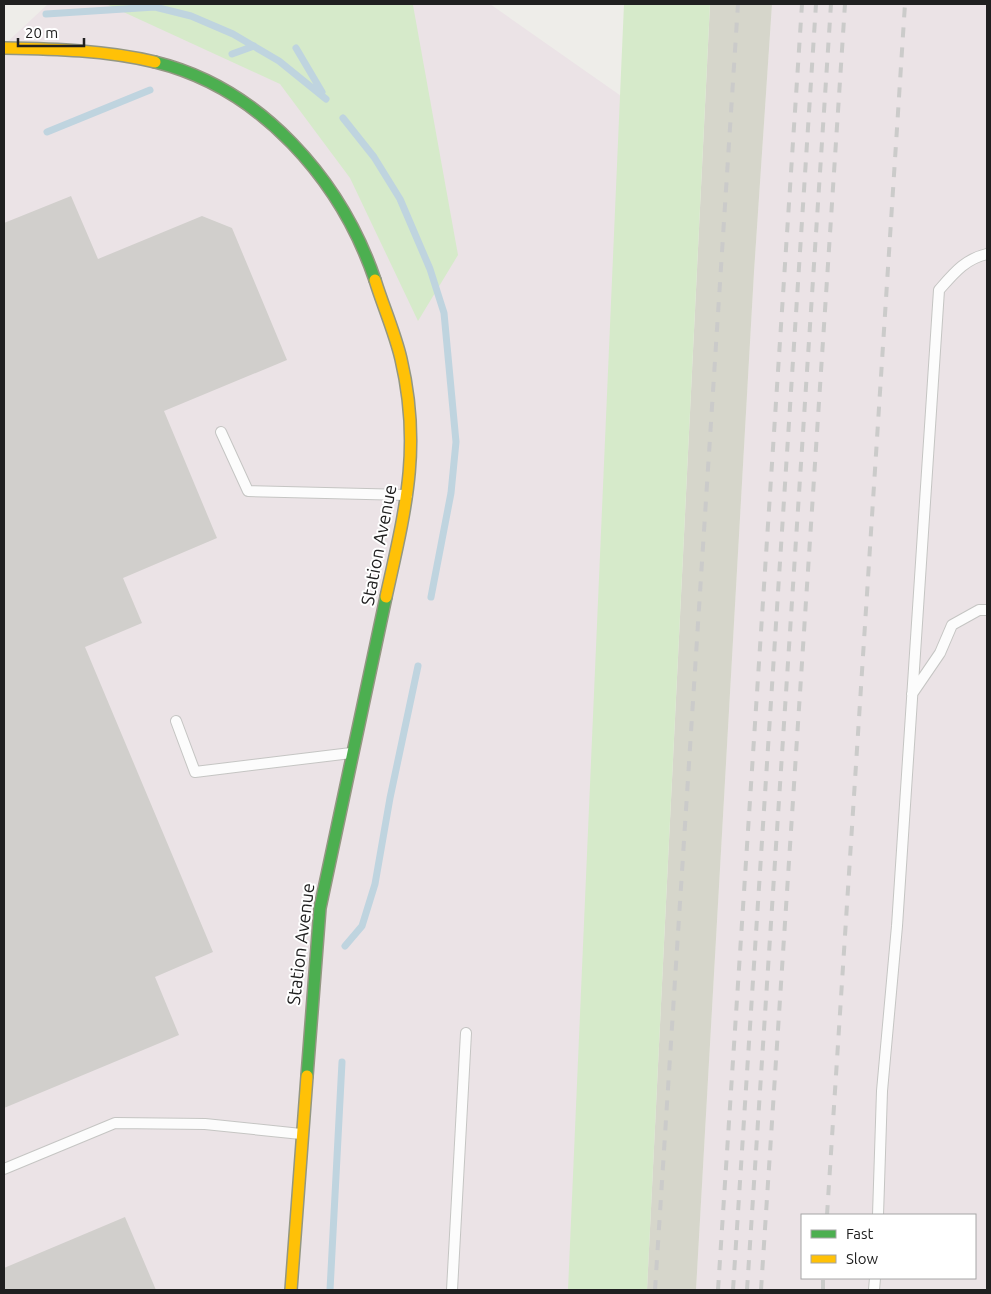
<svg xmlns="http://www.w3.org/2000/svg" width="991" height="1294" font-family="Ubuntu,sans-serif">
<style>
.industrial{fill:#ebe3e6;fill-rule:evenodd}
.construction{fill:#d6d6cb}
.grass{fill:#d6eaca}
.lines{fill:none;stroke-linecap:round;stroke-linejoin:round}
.stream{stroke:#bfd4df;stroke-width:7}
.building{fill:#d1cfcc}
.lane-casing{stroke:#c5c5c3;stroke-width:12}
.fast-casing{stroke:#939782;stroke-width:14}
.slow-casing{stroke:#939782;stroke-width:14}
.lane{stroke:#fcfcfc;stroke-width:10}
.fast{stroke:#4caf50;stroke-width:11}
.slow{stroke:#ffc107;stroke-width:11}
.rail{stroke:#cbcbca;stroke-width:4;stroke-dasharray:10 10;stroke-linecap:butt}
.labels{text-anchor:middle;stroke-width:4;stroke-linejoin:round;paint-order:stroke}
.street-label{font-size:18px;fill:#202020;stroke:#fff}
</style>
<rect width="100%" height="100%" fill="#eeede9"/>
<!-- industrial -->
<path class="industrial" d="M 48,4 L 490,4 L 701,152 L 647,1290 L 4,1290 L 4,45 Z
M 772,4 L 987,4 L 987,1290 L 696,1290 L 754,272 ZM 802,1215 L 975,1215 L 975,1278 L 802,1278 Z"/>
<!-- construction -->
<path class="construction" d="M 710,4 L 772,4 L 754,272 L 696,1290 L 647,1290 Z"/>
<!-- grass -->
<path class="grass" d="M 106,4 L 427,4 L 413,5 L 458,255 L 418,321 L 350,178 L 280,84 Z
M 624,4 L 710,4 L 647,1290 L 568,1290 Z"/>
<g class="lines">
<!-- stream -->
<path class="stream" d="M 46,14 L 155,7 L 191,16 L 233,34 L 279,61 L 326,99
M 296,48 L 322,92
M 232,54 L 254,46
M 343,118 L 374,157 L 400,199 L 430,269 L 444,313 L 456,442 L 451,493 L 431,597
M 47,132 L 150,90
M 345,946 L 362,926 L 375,884 L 390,798 L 418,666
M 330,1290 L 342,1062"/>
</g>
<!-- building -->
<path class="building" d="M 71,196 L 98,259 L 202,216 L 232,228 L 287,360 L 164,411 L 217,538 L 123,578 L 142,623 L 85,647 L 213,952 L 155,977 L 179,1035 L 4,1108 L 4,223 Z
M 125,1217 L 156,1290 L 4,1290 L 4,1268 Z"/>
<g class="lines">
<defs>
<path id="lane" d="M 221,432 L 248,491 L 407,495
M 912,694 L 940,653 L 952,625 L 979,610 L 987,610
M 176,721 L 195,772 L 351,753
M 4,1169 L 115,1123 L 205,1124 L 301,1134
M 878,1215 L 882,1091 L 897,926 L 939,290 C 954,273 965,259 987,254
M 452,1290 L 466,1033
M 874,1290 L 875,1278"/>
<path id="fast" d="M 155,62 C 261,88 341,180 375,280
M 307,1076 L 320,908 L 386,597"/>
<path id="slow" d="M 4,48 C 55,49 105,50 155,62
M 375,280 C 383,306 395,333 401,359 C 422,448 405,511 386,597
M 291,1290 L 307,1076"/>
</defs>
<!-- lane casing -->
<use href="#lane" class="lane-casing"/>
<!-- fast casing -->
<use href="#fast" class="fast-casing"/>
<!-- slow casing -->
<use href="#slow" class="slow-casing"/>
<!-- lane -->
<use href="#lane" class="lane"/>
<!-- fast -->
<use href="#fast" class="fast"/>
<!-- slow -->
<use href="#slow" class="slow"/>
<!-- rail -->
<path class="rail" d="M 827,1215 L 905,4
M 655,1290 L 738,4
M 718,1290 L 802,4
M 733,1290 L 816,4
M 747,1290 L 831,4
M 761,1290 L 845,4
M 823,1290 L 823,1278"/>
</g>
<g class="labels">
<!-- street labels -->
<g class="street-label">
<text transform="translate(379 545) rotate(-79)" y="6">Station Avenue</text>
<text transform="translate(301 944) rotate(-83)" y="6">Station Avenue</text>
</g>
</g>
<!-- border -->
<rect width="991" height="1294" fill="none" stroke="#202020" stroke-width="10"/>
<!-- legend -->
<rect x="801" y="1214" width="175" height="65" fill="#ffffff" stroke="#a6a6a6"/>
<rect x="811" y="1230" width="25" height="8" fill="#4caf50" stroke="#a6a6a6"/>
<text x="846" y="1239" font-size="15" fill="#202020">Fast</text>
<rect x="811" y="1255" width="25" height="8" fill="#ffc107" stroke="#a6a6a6"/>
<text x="846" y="1264" font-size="15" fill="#202020">Slow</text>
<!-- scale -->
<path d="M18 38v8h66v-8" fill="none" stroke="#202020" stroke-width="2.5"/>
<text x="25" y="38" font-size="15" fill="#202020" stroke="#ffffff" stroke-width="4" paint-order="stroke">20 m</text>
</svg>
